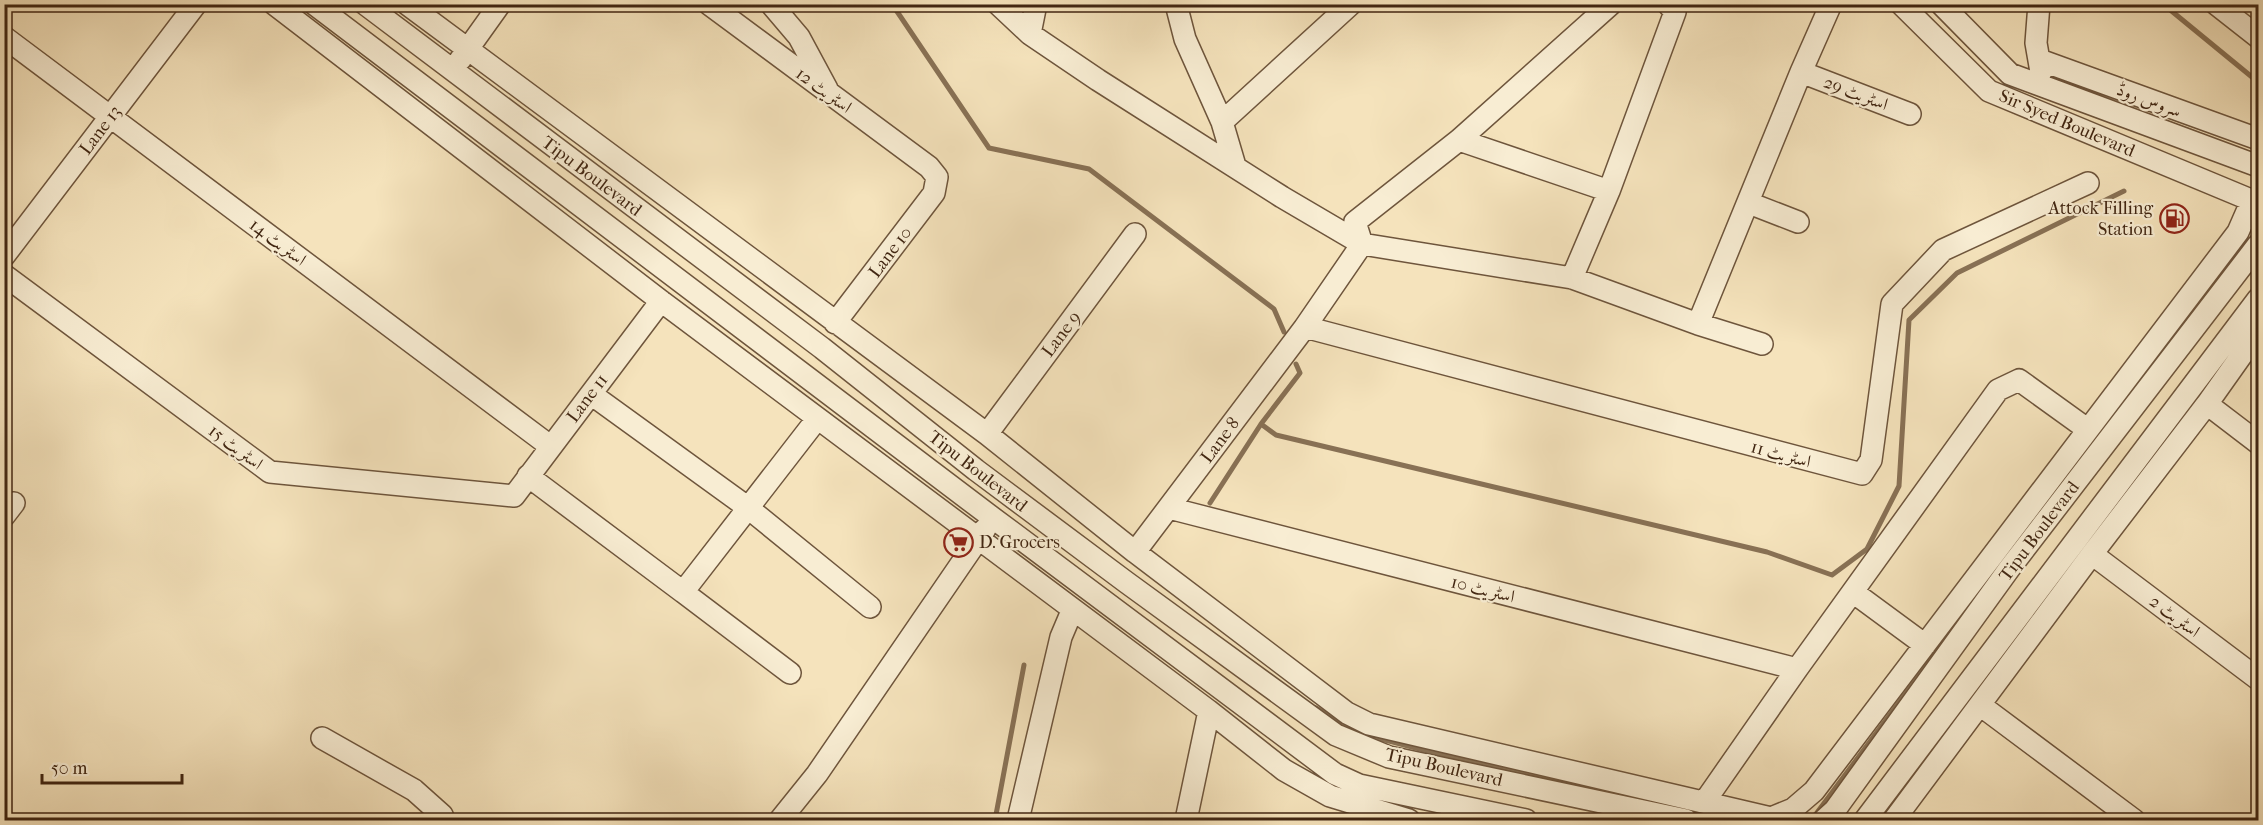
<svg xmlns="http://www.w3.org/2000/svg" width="2263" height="825" font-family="'IM FELL French Canon',Amiri,serif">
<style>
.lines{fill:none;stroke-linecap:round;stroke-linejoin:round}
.stream{stroke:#887155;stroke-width:5}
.minor-casing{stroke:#6e553c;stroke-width:24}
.minor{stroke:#f8edd3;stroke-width:21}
.labels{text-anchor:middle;stroke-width:4.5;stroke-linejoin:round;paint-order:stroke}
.street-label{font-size:18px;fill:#412612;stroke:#f8edd3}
.poi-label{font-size:18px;fill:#412612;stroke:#f8edd3;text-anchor:end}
</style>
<rect width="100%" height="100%" fill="#f5e3bc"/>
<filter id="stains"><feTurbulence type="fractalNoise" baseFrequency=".00333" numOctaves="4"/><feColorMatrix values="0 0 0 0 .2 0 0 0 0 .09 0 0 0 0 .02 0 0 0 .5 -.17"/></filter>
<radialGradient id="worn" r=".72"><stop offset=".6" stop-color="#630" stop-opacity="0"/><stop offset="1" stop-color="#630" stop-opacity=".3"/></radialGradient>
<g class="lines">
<!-- stream -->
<path class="stream" d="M 892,4 L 989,148 L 1089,169 L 1274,309 L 1284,332
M 2163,4 L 2258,82
M 1261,424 L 1276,435 L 1767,552 L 1832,575 L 1867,549 L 1899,486 L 1909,320 L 1957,273 L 2124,191
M 2077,463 L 2160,353
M 1210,503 L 1261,424 L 1300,373 L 1296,364
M 1316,708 L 1358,733 L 1451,757 L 1669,806
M 1684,809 L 1735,820
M 995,820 L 1024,665
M 1809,820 L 1816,814 L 1930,661"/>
<defs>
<path id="minor" d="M 274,4 L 661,301 L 1209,711 L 1284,770 L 1330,796 L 1409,820
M 314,4 L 993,518 L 1335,774 L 1359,785 L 1526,820
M 365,4 L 822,348 L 976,470 L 1126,582 L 1336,735 L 1389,757 L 1686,820
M 407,4 L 987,434 L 1135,552 L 1347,713 L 1369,724 L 1771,818 L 1793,809 L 1814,791 L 2238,232 L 2252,200
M 709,4 L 929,167 L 937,177 L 934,193 L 835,323
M 771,4 L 799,37 L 827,89
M 998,4 L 1030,34 L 1098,80 L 1282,197 L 1362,244 L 1572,278 L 1698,324 L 1762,344
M 1176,4 L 1185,39 L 1222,122 L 1235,166
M 1901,4 L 1989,91 L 2258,203
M 1941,4 L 2010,74 L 2258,166
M 2039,4 L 2036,43 L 2041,72
M 2216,4 L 2258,37
M 1030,34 L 1036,4
M 4,37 L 550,446
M 460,60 L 500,4
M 2040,60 L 2258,139
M 1801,72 L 1910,114
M 1222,122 L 1351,4
M 1459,140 L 1609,191
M 1749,203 L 1798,222
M 4,256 L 196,4
M 4,275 L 270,472 L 514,496 L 661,301
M 1572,278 L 1609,191 L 1675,12 L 1668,4
M 1698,324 L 1801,72 L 1831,4
M 1305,327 L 1862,474 L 1871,460 L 1892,304 L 1943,250 L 2088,183
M 591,394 L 747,507 L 870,607
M 2207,404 L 2258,443
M 987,434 L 1135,234
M 528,476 L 683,592
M 1169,508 L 1797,669
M 4,516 L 14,503
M 1135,552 L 1305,327 L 1362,244 L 1355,222 L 1459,140 L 1611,4
M 2092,554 L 2258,679
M 1853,592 L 1925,645
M 790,673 L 683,592 L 817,419
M 1980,705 L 2134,820
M 322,738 L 414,790 L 442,815 L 444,820
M 1705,801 L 1797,669 L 1998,390 L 2019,380 L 2087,429
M 780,820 L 817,774 L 985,529
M 1018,820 L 1061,637 L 1072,611
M 1186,820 L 1209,711
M 1824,820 L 1835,810 L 2009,569 L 2258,245
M 1865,820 L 2258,299
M 1894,820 L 2092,554 L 2207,404 L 2258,332"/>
</defs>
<!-- minor casing -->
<use href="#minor" class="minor-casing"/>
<!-- minor -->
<use href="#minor" class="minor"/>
</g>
<!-- icons -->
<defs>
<symbol id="fuel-ring" viewBox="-11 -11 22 22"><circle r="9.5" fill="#f8edd3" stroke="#8f2418" stroke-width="1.5"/><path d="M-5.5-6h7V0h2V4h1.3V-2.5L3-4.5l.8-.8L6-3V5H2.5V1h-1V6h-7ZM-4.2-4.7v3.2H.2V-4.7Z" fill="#8f2418"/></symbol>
<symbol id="supermarket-ring" viewBox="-11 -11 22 22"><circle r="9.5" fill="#f8edd3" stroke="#8f2418" stroke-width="1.5"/><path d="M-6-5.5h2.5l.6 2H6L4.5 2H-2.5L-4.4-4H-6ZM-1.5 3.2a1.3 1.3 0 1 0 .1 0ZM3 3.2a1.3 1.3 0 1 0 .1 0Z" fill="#8f2418"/></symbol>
</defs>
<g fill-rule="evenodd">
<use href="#fuel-ring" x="2158" y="202" width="33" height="33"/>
<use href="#supermarket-ring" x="942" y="526" width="33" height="33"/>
</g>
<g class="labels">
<!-- street labels -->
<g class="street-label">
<text transform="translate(824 90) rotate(36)" y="6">اسٹریٹ 12</text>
<text transform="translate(1856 93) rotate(21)" y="6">اسٹریٹ 29</text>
<text transform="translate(2149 100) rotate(20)" y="6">سروس روڈ</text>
<text transform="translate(2067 123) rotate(23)" y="6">Sir Syed Boulevard</text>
<text transform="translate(100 130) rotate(-53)" y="6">Lane 13</text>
<text transform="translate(592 176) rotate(37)" y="6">Tipu Boulevard</text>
<text transform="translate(278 242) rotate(37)" y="6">اسٹریٹ 14</text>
<text transform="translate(890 252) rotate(-53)" y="6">Lane 10</text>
<text transform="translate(1061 334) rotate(-53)" y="6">Lane 9</text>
<text transform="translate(587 398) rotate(-53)" y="6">Lane 11</text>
<text transform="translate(1220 440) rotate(-53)" y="6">Lane 8</text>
<text transform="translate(236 447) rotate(37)" y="6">اسٹریٹ 15</text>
<text transform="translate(1781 454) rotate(15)" y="6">اسٹریٹ 11</text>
<text transform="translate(978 471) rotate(38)" y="6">Tipu Boulevard</text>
<text transform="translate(2039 531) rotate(-53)" y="6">Tipu Boulevard</text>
<text transform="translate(1483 589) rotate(14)" y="6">اسٹریٹ 10</text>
<text transform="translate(2175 616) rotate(37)" y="6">اسٹریٹ 2</text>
<text transform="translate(1444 767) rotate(13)" y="6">Tipu Boulevard</text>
</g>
<!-- poi labels -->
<g class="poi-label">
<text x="2153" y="214">Attock Filling<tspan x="2153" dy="21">Station</tspan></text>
<text x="979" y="548" text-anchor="start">D. Grocers</text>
</g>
</g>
<!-- margin -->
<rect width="2263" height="825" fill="none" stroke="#f5e3bc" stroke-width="24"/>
<rect x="6" y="6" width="2251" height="813" fill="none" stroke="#412612" stroke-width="3"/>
<rect x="12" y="12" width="2239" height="801" fill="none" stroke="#412612" stroke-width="1.5"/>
<!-- scale -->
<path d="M42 774v9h140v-9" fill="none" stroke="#412612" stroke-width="3"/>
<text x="51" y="774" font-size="18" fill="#412612" stroke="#f8edd3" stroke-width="4.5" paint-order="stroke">50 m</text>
<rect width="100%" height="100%" filter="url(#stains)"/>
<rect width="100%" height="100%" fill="url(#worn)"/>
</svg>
